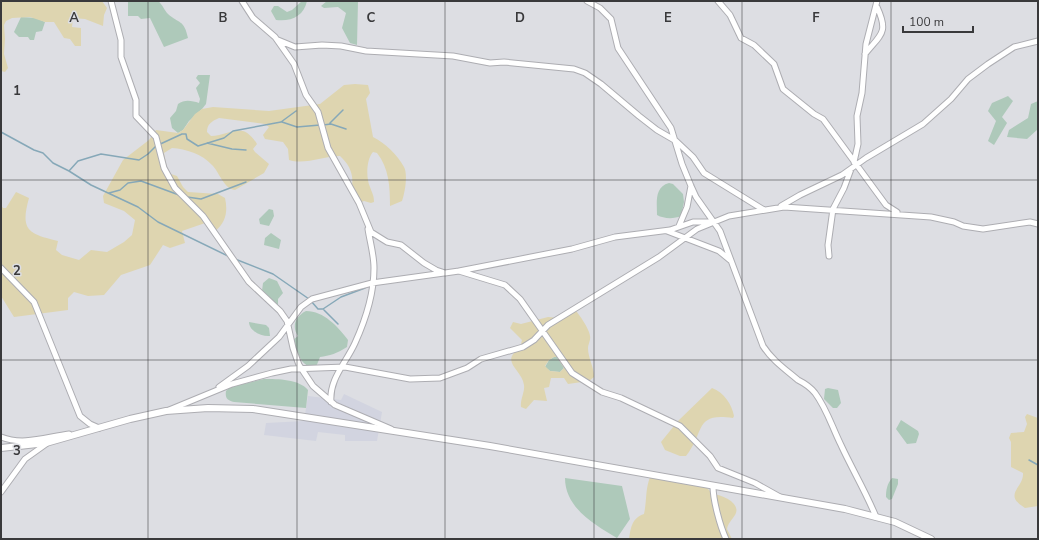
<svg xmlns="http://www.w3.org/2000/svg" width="1039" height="540" font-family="'Nunito Sans',sans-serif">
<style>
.built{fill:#d2d4e0}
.green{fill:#aec9ba}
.sand{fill:#ded5b0;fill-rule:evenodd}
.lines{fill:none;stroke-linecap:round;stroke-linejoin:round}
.stream{stroke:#86a8b8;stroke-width:1.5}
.minor-casing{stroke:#adadb2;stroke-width:7}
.tertiary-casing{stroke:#adadb2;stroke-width:8}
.minor{stroke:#fff;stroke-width:5}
.tertiary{stroke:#fff;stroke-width:6}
.grid{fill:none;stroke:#39393b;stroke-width:1;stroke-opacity:0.55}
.grid-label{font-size:13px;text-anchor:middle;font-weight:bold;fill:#39393b;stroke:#dddee3;stroke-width:3;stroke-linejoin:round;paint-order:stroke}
</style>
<rect width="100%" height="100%" fill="#dddee3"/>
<!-- built -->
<path class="built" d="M 344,394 L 382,412 L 377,441 L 345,441 L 345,435 L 318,432 L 316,441 L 264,435 L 266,423 L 304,421 L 308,396 L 341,400 Z"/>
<!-- green -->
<path class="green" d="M 128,1 L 158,1 C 163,5 164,10 168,14 C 179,24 184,19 188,38 L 164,47 L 150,18 L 141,19 L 138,16 L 128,16 Z
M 302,1 L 307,1 C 304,16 291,22 276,20 L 271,11 L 274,6 L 278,6 L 287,12 L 292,10 Z
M 327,1 L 358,1 L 357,45 L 350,43 L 342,28 L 346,13 L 338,7 L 324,8 L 321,6 Z
M 21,17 L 36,18 L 45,22 L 42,31 L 36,32 L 34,40 L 30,40 L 28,37 L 19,37 L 14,32 Z
M 198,75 L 210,75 L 206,104 L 202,109 L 189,121 L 183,130 L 178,133 L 172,128 L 170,118 L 176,111 L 178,104 C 185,99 192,101 199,103 L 200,99 L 196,88 L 200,83 L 196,78 Z
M 1008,96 L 1013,101 L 1002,117 L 1007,123 L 994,145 L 988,141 L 996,121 L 988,111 L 992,103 Z
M 1038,101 L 1038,129 L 1027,139 L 1007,137 L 1009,130 L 1028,118 L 1031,104 Z
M 669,183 L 673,184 L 683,194 L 684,202 L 681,216 C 674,219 664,219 657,215 C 657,203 654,187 669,183 Z
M 269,209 L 273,210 L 274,216 L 269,226 L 260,224 L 259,219 Z
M 271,233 L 281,240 L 279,249 L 264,245 L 265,238 Z
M 269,278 L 277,281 L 283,293 L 278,299 L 278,304 L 276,305 L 262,291 L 263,283 Z
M 306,311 C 324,311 338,327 348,340 L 347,347 C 338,353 329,356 320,357 L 316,367 C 302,368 298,355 294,343 L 293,340 L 298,336 C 291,326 296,316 306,311 Z
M 249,322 L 266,325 L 269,328 L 270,336 C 262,337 249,331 249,322 Z
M 554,357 L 557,357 L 564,368 L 560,372 L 550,371 L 545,367 L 549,360 Z
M 264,379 C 278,379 299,379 308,390 L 306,408 L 234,402 C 227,400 225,398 226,391 L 230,387 Z
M 828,388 L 838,390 L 841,403 L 837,408 L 833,408 L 824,399 L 825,389 Z
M 901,420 L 918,431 L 919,434 L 916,443 L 907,444 L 896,429 Z
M 565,478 L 622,486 L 630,519 L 617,538 C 595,525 565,508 565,478 Z
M 892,478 L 898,479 L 898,484 L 892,499 L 889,500 L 886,497 C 886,490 887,484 892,478 Z"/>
<!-- sand -->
<path class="sand" d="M 1,1 L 102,1 L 107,8 L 104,15 L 103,26 L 85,19 L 73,18 L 72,27 L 81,28 L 81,46 L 75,46 L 70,39 L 64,38 L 54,22 L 45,22 L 30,17 L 12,18 L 6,21 L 4,25 L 5,39 L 4,54 L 8,68 L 5,72 L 1,71 Z
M 355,84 L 368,85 L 370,93 L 366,99 L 373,137 C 385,143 397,154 404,167 C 408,174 405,193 402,201 L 390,206 C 390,187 389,168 377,153 L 373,152 C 366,160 366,178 370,187 C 372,193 374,195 374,202 L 371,203 L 364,201 L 359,203 L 351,190 C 355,176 350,165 340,156 C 324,156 305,165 289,160 L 288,149 L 283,142 L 265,139 L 263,135 L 269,127 L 265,124 L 219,118 C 212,121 207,124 207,132 L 211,136 C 232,135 242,120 257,144 L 253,149 L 255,152 L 269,164 L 264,173 L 235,190 C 223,188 220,173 212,165 C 202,154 186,149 172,148 L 164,153 L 168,173 L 177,176 L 183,187 L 188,192 L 218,194 L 225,198 C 228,211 226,223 215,231 L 208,222 L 182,231 L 185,243 L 170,248 L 163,245 L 150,265 L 121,275 L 104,295 L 88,296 L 74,292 L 68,298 L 68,310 L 14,317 L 1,296 L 1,205 L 3,208 L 6,208 L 16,192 L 29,198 C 20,230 28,234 58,241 L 56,250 L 62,255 L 79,260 L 91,250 L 107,252 L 124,242 L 132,235 L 135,220 L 124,211 L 104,203 L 103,196 L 123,160 L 149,140 L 156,130 L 178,133 L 183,130 L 195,114 L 202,109 L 213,107 L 269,111 L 320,104 L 344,85 Z
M 574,309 C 578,312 590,330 590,336 C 591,340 588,344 588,348 C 588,358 594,367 594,377 L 589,381 L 568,384 L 564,378 L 551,378 L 549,387 L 544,388 L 547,401 L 534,400 L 526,409 L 521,407 C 520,399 525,392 524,385 C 522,369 499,362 520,348 L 522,340 L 510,328 L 513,322 L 521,324 L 548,317 L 559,318 ZM 554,357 L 557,357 L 564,368 L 560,372 L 550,371 L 545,366 L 549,360 Z
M 712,388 C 724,392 732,405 734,416 L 733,418 C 694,412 705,432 686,456 L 680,456 L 665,450 L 661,442 L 678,421 Z
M 1027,414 L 1038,418 L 1038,506 L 1025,508 C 1002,494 1024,488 1023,473 L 1011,467 L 1011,442 L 1009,438 L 1011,433 L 1024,432 L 1027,424 L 1025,417 Z
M 650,477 L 707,488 L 713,494 C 722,495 742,503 735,515 C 732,520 728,523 727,529 L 732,539 L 629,539 C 631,527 632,518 644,514 C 647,500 645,491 650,477 Z"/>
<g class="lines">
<!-- stream -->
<path class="stream" d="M 282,122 L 297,127 L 320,125
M 330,123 L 343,110
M 323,125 L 331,124 L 346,129
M 1,132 L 34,150 L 43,153 L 53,163 L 69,171 L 91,185 L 138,207 L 158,222 L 230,257
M 207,143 L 232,149 L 246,150
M 69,171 L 78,161 L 101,154 L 139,160 L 148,154 L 156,146 L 182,134 L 186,134 L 187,139 L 198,146 L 224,138 L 233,131 L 281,122 L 296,111
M 109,193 L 120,190 L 128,183 L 141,181 L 179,195
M 187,197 L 201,199 L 246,182
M 235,259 L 273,274 L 309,299
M 311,301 L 318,309 L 323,309 L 341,297 L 365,288
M 324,310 L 338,324
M 1029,460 L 1038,465"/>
<defs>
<path id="minor" d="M 111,1 L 121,40 L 121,57 L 136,100 L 136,116 L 156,137 L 164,168 L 175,188 L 203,216 L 249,282 L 280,311 L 287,321 L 293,348 L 299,365 L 313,386 L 335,405 L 391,429
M 242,1 L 253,18 L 275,37 L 294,64 L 306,95 L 318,112 L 328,148 L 359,203 L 371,232 L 387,242 L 401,245 L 424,263 L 436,270 L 445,273 L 459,271 L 505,285 L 520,299 L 572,373 L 602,392 L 621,398 L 680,426 L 710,456 L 718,468 L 755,483 L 780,497
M 587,1 L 600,8 L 611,19 L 618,48 L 671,128 L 682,164 L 691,186 L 696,197 L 720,231 L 763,346 C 772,360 785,369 798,380 C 804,383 811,388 815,393 C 827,409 832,427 841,445 C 852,469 866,492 876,517
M 718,1 L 730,15 L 741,38 L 754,45 L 774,64 L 783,89 L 814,114 L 823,119 L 886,205 L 897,212
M 278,40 L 295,47 L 322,45 L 341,46 L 366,51 L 453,56 L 490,63 L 504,62 L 574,69 L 585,73 L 601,84 L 639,116 L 657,130 L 676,141 L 693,157 L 704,173 L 764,210
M 865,54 C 881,34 889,33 877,7
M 854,162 L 858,144 L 857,116 L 862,93 L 866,44 L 877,1
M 781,206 L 800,195 L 842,175 L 866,158 L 923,124 L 951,99 L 968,79 L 988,64 L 1014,47 L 1038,41
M 679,226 L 687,207 L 691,186
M 667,231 L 719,251 L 730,260
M 829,256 L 828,245 L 833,209 L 844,188 L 851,169
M 1,268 L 34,302 L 80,416 L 90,424 L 99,428
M 459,271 L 572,249 L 615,237 L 670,230 L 693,222 L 710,222
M 219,387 L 248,366 L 279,337 L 301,307 L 312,299 L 372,283 L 444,273
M 331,402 C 329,379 346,363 355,343 C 365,321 374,293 374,268 C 374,255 370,242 368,229
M 169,410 L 232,384 L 272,373 L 291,369 L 345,367 L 410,379 L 440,378 L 467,368 L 481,359 L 523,347 L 534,340 L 548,325 L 659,257 L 697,229 L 729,216 L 784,207 L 931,217 L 954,222 L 963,226 L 983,229 L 1030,222 L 1038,224
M 1,437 C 23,446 46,437 69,434
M 713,486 C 713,500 720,526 726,539
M 1,492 L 25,459 L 46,444"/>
<path id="tertiary" d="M 1,448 L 46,443 L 130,419 L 166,411 L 208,408 L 253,409 L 490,446 L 845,509 L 895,522 L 931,539"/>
</defs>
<!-- minor casing -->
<use href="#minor" class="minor-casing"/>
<!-- tertiary casing -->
<use href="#tertiary" class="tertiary-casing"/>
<!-- minor -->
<use href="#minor" class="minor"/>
<!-- tertiary -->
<use href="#tertiary" class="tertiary"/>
</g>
<!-- grid -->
<path class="grid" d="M 148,1 L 148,539M 297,1 L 297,539M 445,1 L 445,539M 594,1 L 594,539M 742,1 L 742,539M 891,1 L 891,539M 1,180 L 1038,180M 1,360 L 1038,360"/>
<g class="grid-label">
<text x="74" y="22">A</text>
<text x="223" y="22">B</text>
<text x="371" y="22">C</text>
<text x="520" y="22">D</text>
<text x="668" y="22">E</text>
<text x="816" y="22">F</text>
<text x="17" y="95">1</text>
<text x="17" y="275">2</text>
<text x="17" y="455">3</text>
</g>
<!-- border -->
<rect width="1039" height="540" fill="none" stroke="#39393b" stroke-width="4"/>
<!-- scale -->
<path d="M903 26v6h70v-6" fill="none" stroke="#39393b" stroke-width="2"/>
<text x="909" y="26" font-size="12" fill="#39393b" stroke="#dddee3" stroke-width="3" paint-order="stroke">100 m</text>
</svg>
